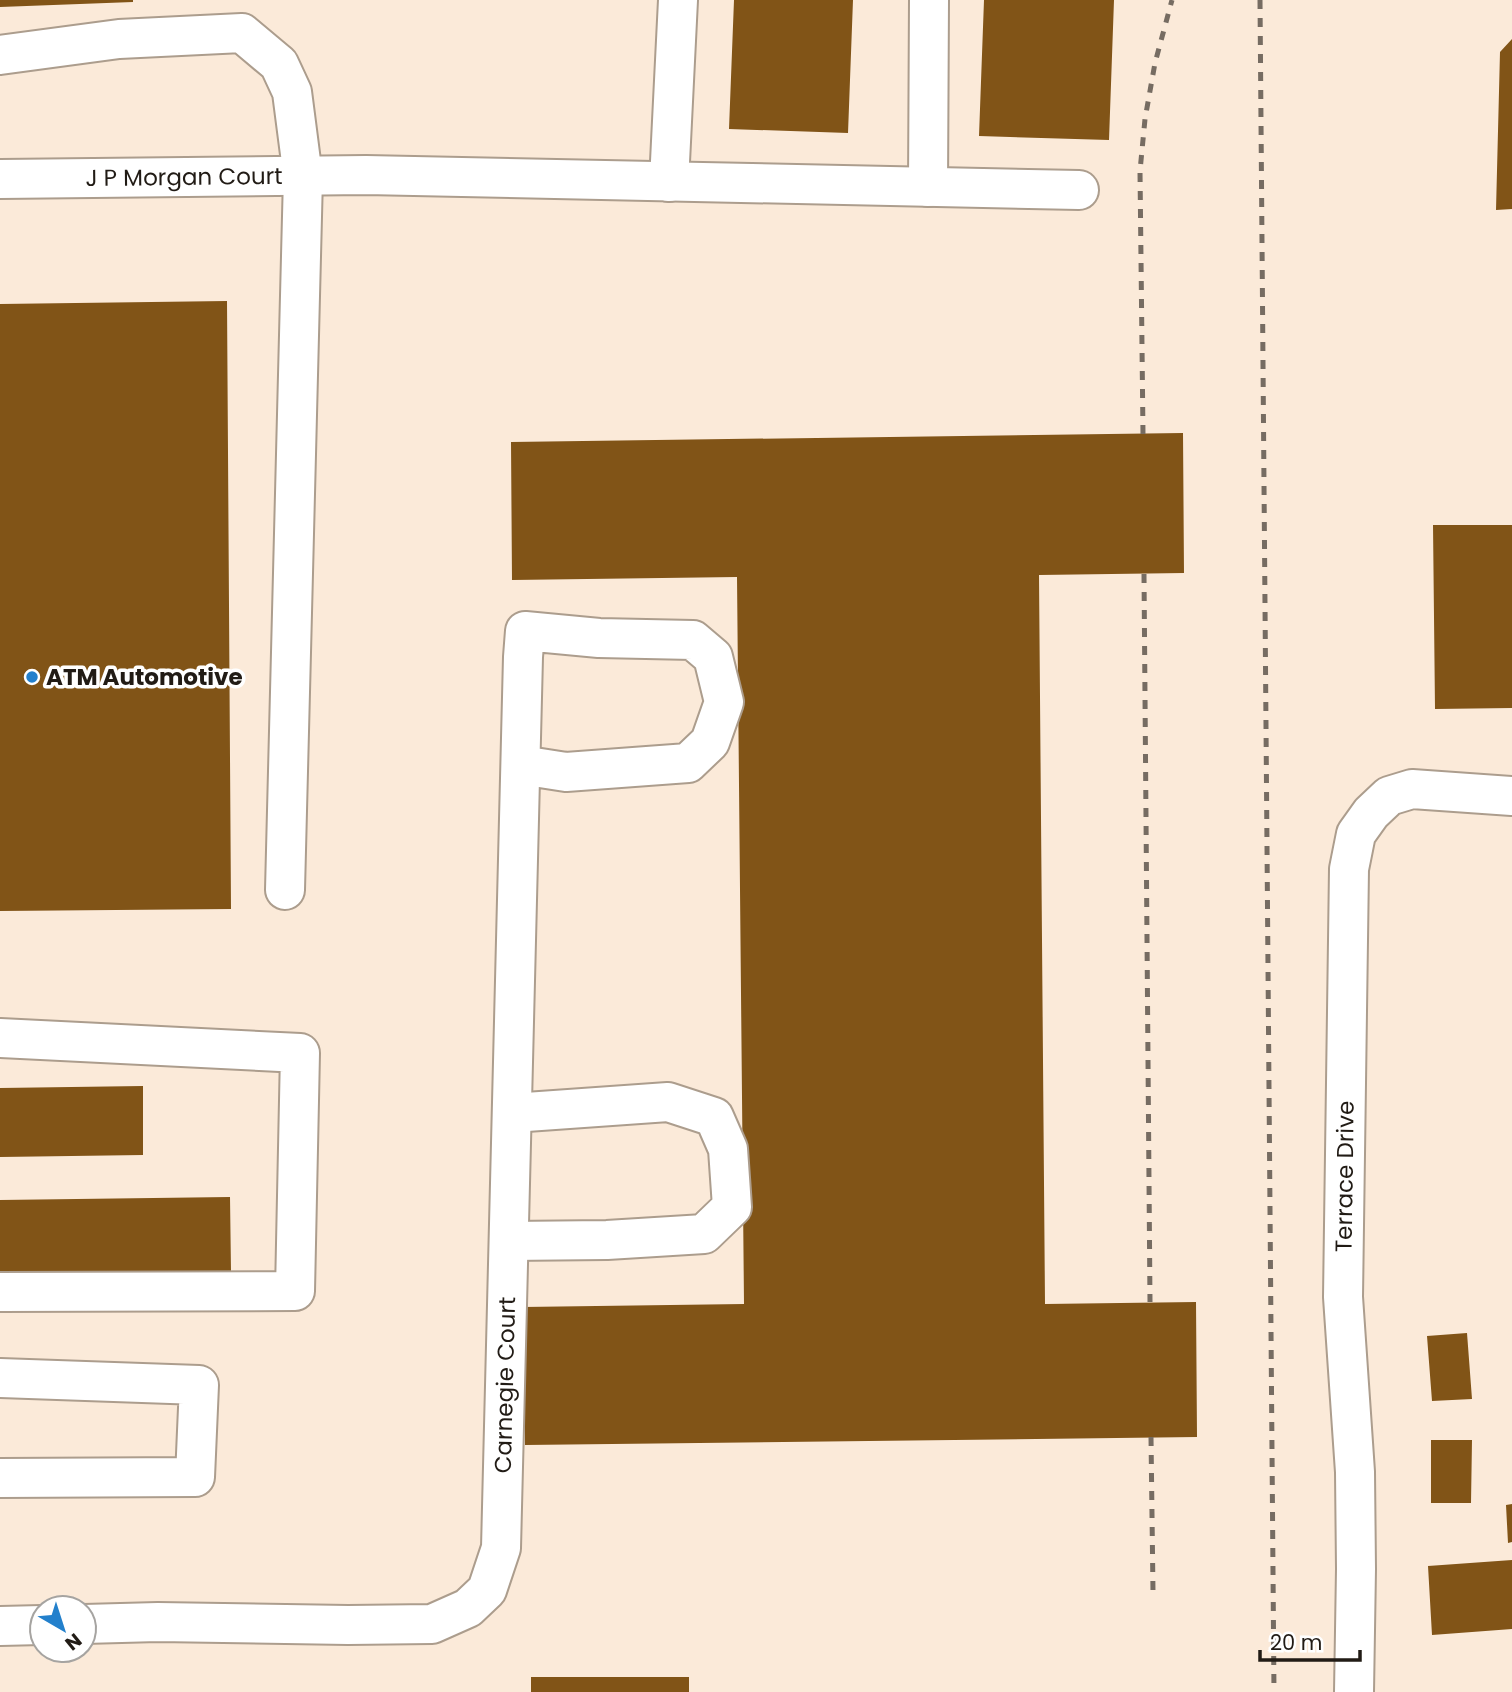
<svg xmlns="http://www.w3.org/2000/svg" width="1512" height="1692" font-family="Poppins,sans-serif">
<style>
.building{fill:#815417}
.lines{fill:none;stroke-linecap:round;stroke-linejoin:round}
.minor-casing{stroke:#ac9d8d;stroke-width:42}
.minor{stroke:#fff;stroke-width:38}
.rail{stroke:#766c62;stroke-width:5;stroke-dasharray:9 9;stroke-linecap:butt}
.poi-dot{fill:#2380cc;stroke:#fff;stroke-width:2.5}
.labels{text-anchor:middle;stroke-width:7;stroke-linejoin:round;paint-order:stroke}
.street-label{font-size:23px;fill:#211b15;stroke:#fff}
.poi-label{font-size:23px;font-weight:bold;fill:#211b15;stroke:#fff;text-anchor:start}
</style>
<rect width="100%" height="100%" fill="#fbead9"/>
<!-- building -->
<path class="building" d="M 0,0 L 133,0 L 133,2 L 0,7 Z
M 734,0 L 853,0 L 848,133 L 729,129 Z
M 984,0 L 1114,0 L 1109,140 L 979,136 Z
M 1512,39 L 1512,209 L 1496,210 L 1500,52 Z
M 227,301 L 231,909 L 0,911 L 0,304 Z
M 1183,433 L 1184,573 L 1039,575 L 1045,1304 L 1196,1302 L 1197,1437 L 525,1445 L 523,1307 L 744,1304 L 737,577 L 512,580 L 511,442 Z
M 1433,525 L 1512,525 L 1512,708 L 1435,709 Z
M 143,1086 L 143,1155 L 0,1157 L 0,1088 Z
M 230,1197 L 231,1272 L 0,1276 L 0,1200 Z
M 1467,1333 L 1472,1399 L 1432,1401 L 1427,1336 Z
M 1431,1440 L 1472,1440 L 1471,1503 L 1431,1503 Z
M 1512,1504 L 1512,1542 L 1508,1543 L 1506,1505 Z
M 1512,1560 L 1512,1629 L 1432,1635 L 1428,1566 Z
M 531,1677 L 689,1677 L 689,1692 L 531,1692 Z"/>
<g class="lines">
<defs>
<g id="minor">
<path d="M 0,55 L 119,39 L 242,33 L 279,64 L 292,92 L 303,177 L 285,890"/>
<path id="s1" d="M 0,179 L 366,175 L 1079,190"/>
<path d="M 669,182 L 678,0"/>
<path d="M 928,187 L 929,0"/>
<path d="M 0,1038 L 300,1053 L 295,1291 L 0,1292"/>
<path d="M 509,1241 L 607,1240 L 704,1234 L 732,1207 L 728,1149 L 714,1117 L 668,1102 L 512,1113"/>
<path d="M 0,1378 L 199,1385 L 195,1477 L 0,1478"/>
<path id="s2" d="M 84,1624 L 158,1622 L 348,1625 L 432,1624 L 468,1608 L 487,1590 L 501,1548 L 523,657 L 525,631 L 599,638 L 693,640 L 713,657 L 724,702 L 710,742 L 688,763 L 566,772 L 521,765"/>
<path d="M 0,1626 L 42,1625"/>
<path id="s3" d="M 1354,1692 L 1356,1569 L 1355,1472 L 1343,1297 L 1349,869 L 1356,834 L 1371,813 L 1389,796 L 1412,789 L 1512,796"/>
</g>
</defs>
<!-- minor casing -->
<use href="#minor" class="minor-casing"/>
<!-- minor -->
<use href="#minor" class="minor"/>
<!-- rail -->
<path class="rail" d="M 1260,0 L 1274,1692
M 1143,434 L 1140,171 L 1145,119 L 1155,63 L 1172,0
M 1144,574 L 1150,1302
M 1151,1437 L 1153,1592"/>
</g>
<!-- markers -->
<circle class="poi-dot" cx="32" cy="677" r="7"/>
<g class="labels">
<!-- street labels -->
<g class="street-label">
<text dy="8" stroke="none"><textPath href="#s1" startOffset="184">J P Morgan Court</textPath></text>
<text dy="8" stroke="none"><textPath href="#s3" startOffset="516">Terrace Drive</textPath></text>
<text dy="8" stroke="none"><textPath href="#s2" startOffset="621">Carnegie Court</textPath></text>
</g>
<!-- poi labels -->
<g class="poi-label">
<text x="46" y="685">ATM Automotive</text>
</g>
</g>
<!-- north arrow -->
<g transform="translate(63 1629) rotate(141)"><circle r="33" fill="#ffffff" stroke="#a6a4a1" stroke-width="2"/>
<path d="M0-5L12 26L0 18L-12 26Z" fill="#2380cc"/>
<text y="-10" font-size="19" font-weight="bold" text-anchor="middle" fill="#211b15">N</text>
</g>
<!-- scale -->
<path d="M1260 1650v10h100v-10" fill="none" stroke="#211b15" stroke-width="3.5"/>
<text x="1270" y="1650" font-size="21" fill="#211b15" stroke="#ffffff" stroke-width="5" paint-order="stroke">20 m</text>
</svg>
